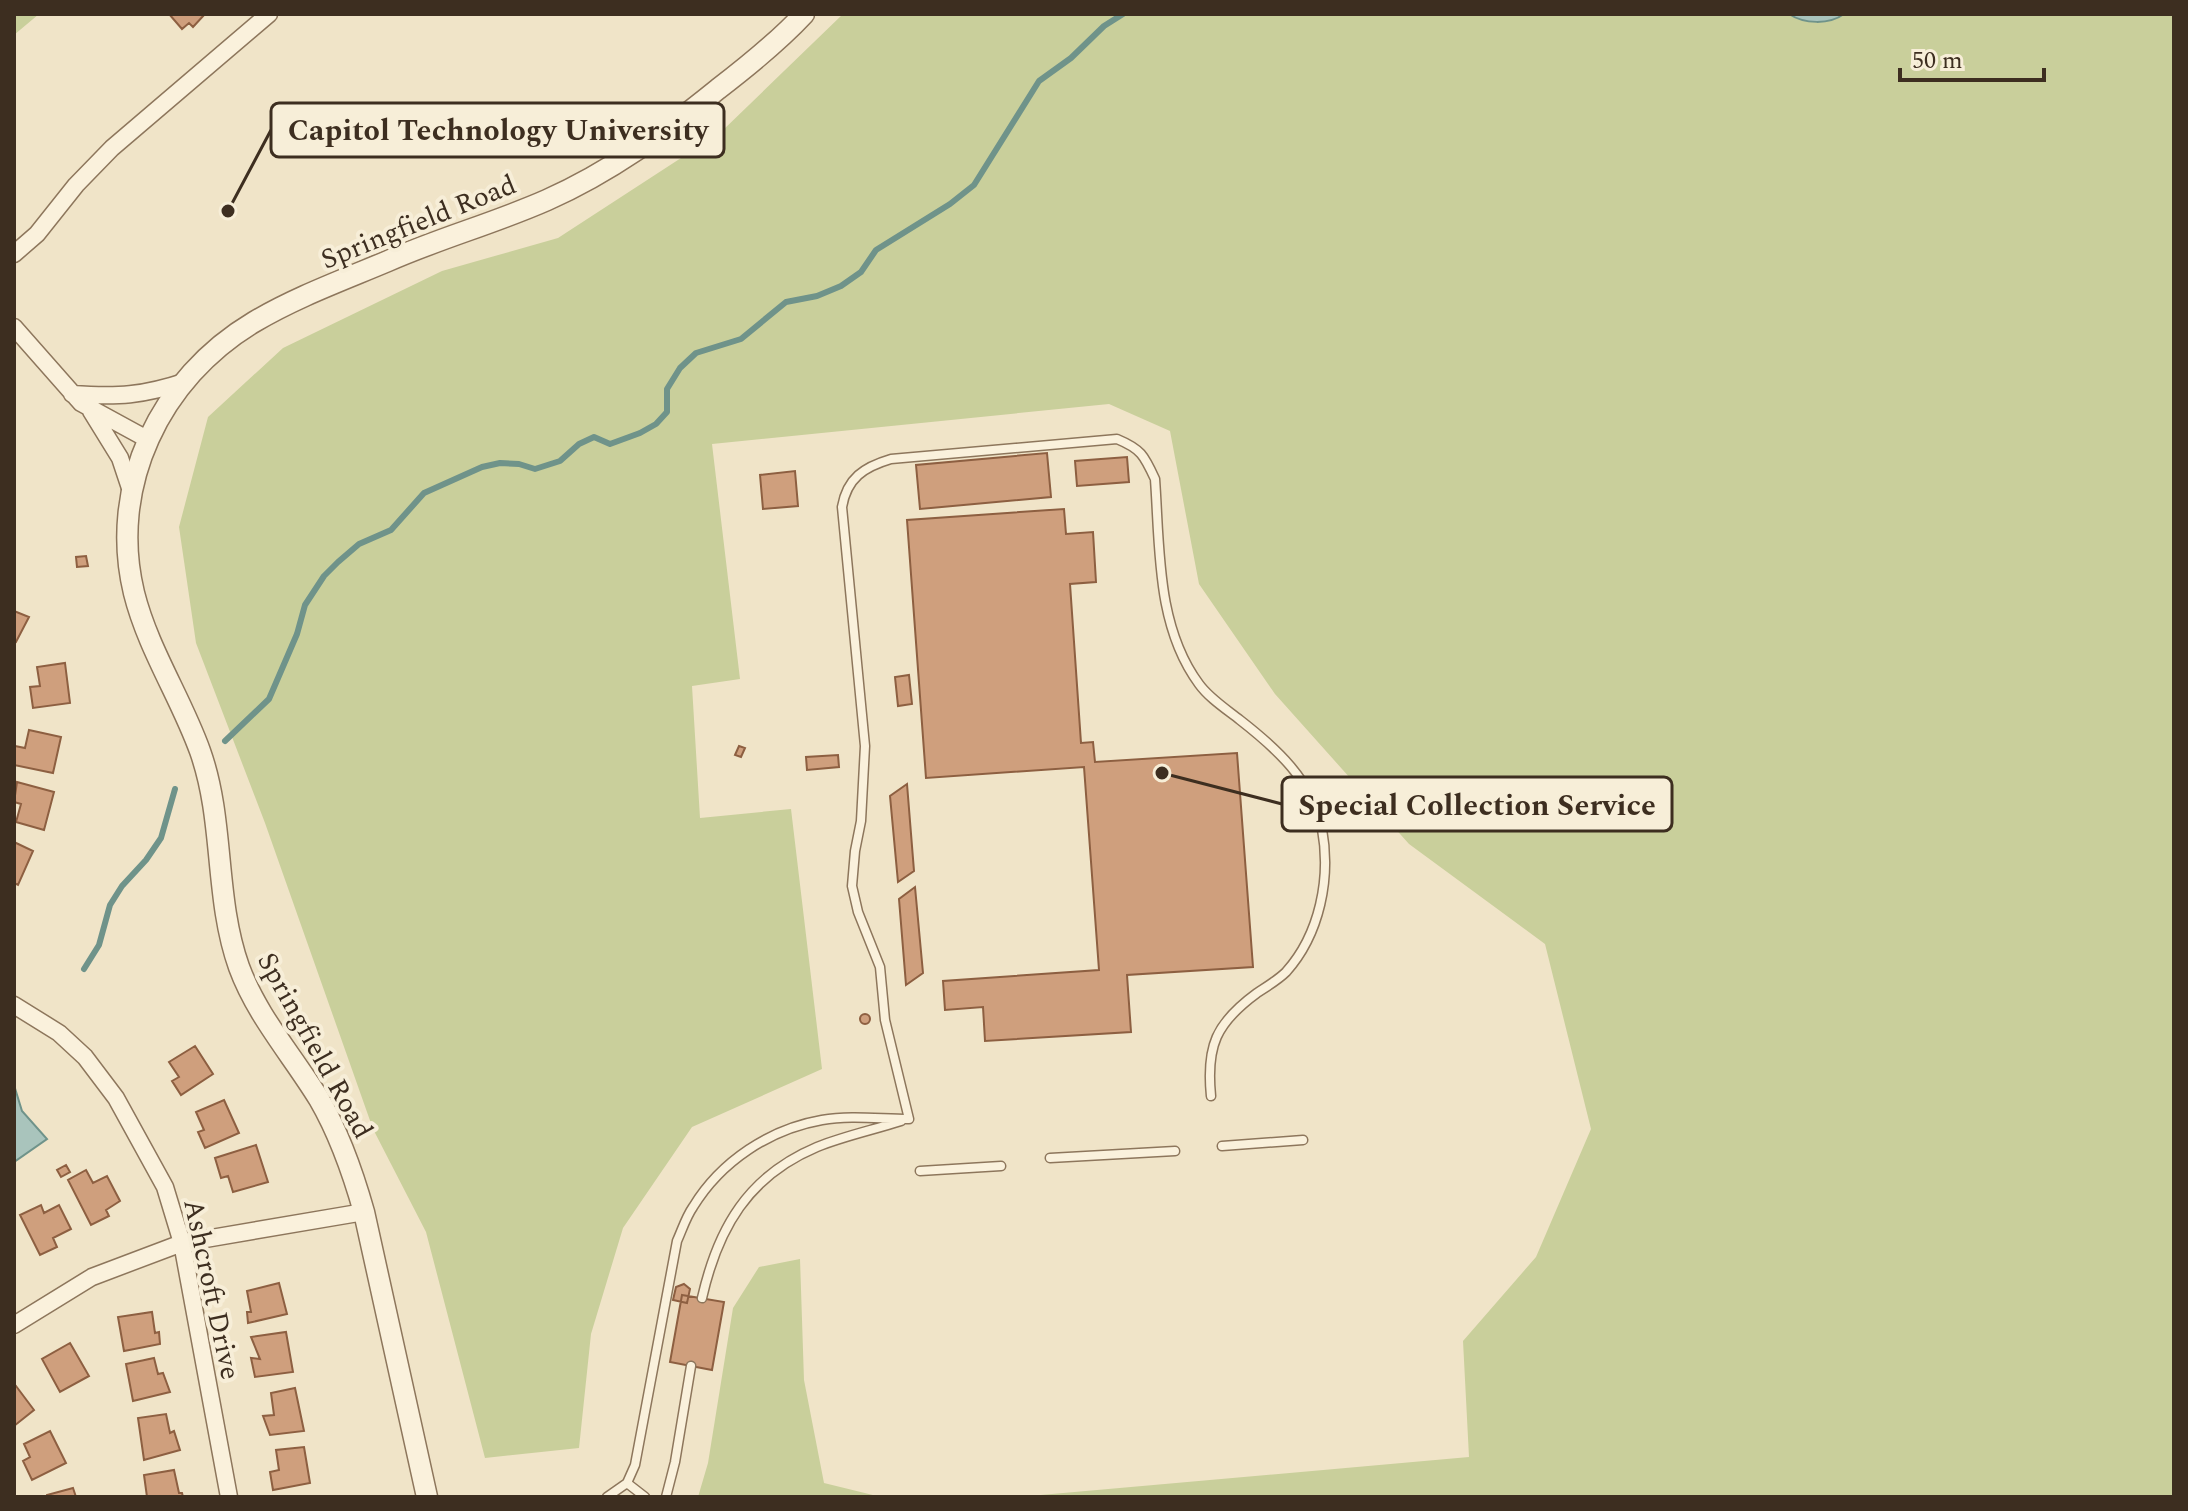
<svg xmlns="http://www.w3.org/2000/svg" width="2188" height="1511" font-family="Spectral,serif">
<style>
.green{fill:#c9cf9b}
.water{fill:#a9c4bc;stroke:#6f938a;stroke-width:2}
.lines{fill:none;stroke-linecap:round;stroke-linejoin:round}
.stream{stroke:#6f938a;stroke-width:6}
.building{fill:#cf9f7d;stroke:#8d5f41;stroke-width:2}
.service-casing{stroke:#8d765c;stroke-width:11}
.minor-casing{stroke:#8d765c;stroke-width:19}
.tertiary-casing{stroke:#8d765c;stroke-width:23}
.service{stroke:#faf1dc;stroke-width:8}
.minor{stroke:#faf1dc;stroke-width:16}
.tertiary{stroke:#faf1dc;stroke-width:20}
.labels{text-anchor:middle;stroke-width:8;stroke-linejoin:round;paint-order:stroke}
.street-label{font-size:28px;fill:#3d2e20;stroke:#f7eed8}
.leader{fill:none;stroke:#3d2e20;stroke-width:3}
.callout-dot{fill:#3d2e20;stroke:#f7eed8;stroke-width:3}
.callout{fill:#f7eed8;stroke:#3d2e20;stroke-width:3}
.callout-label{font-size:30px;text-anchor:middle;font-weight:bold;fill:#3d2e20}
</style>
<rect width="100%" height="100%" fill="#f0e4c8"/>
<!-- green -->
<path class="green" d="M 14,14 L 39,14 L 14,35 Z
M 843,14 L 1789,14 C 1801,22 1832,23 1844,14 L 2174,14 L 2174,1497 L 1018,1497 L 1469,1457 L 1463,1341 L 1536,1257 L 1591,1129 L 1545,944 L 1409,844 L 1275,694 L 1199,584 L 1170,431 L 1109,404 L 712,444 L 740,679 L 692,686 L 700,818 L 791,809 L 822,1069 L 692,1127 L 623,1228 L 591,1334 L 579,1448 L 485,1458 L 426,1232 L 373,1129 L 265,823 L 196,643 L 179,527 L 208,417 L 283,348 L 442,271 L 558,238 L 721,132 Z
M 800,1259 L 804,1380 L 824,1483 L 881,1497 L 698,1497 L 708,1463 L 733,1308 L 759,1267 Z"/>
<!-- water -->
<path class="water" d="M 1789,14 L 1844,14 C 1829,25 1804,24 1789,14 Z
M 14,1085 L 22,1111 L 47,1139 L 14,1162 Z"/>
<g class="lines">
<!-- stream -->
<path class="stream" d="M 225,741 L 269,699 L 297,634 L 305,605 L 324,576 L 338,562 L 359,544 L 391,530 L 424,493 L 482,467 L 500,463 L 519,464 L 535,469 L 560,461 L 579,444 L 594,437 L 610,444 L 640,433 L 656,424 L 667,412 L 667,389 L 680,368 L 696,353 L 741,339 L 786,302 L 817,296 L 841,286 L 861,272 L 876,250 L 950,204 L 974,185 L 1039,81 L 1071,58 L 1104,26 L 1123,14
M 84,969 L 99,945 L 110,905 L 122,886 L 146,860 L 161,838 L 175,789"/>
</g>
<!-- building -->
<path class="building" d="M 169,14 L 205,14 L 193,27 L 189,23 L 182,29 Z
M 1047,453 L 1051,497 L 920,509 L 916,465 Z
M 1127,457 L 1129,482 L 1077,486 L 1075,461 Z
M 795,471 L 798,506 L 763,509 L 760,475 Z
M 1064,509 L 1066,534 L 1093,532 L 1096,582 L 1070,584 L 1081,743 L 1093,742 L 1095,762 L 1237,753 L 1253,967 L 1127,975 L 1131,1032 L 985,1041 L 983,1007 L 945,1010 L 943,981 L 1099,970 L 1084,767 L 926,778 L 907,520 Z
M 86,556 L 88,566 L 77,567 L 76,557 Z
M 14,611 L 29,617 L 16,642 L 14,641 Z
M 65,663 L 70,703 L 33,708 L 30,687 L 40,686 L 37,667 Z
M 909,675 L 912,704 L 898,706 L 895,677 Z
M 29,730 L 61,737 L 53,773 L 14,765 L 15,746 L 25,748 Z
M 739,746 L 745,748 L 741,757 L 735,755 Z
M 838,755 L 839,767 L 807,770 L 806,757 Z
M 17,782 L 54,792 L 44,830 L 16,822 L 21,804 L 14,802 Z
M 907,784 L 914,871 L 898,882 L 890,796 Z
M 14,842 L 33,851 L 18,885 L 14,883 Z
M 915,887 L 923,973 L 906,985 L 899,899 Z
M860 1019a5 5 0 1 1 10 0a5 5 0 1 1-10 0Z
M 195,1046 L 213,1074 L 181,1095 L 172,1081 L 179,1077 L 169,1062 Z
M 224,1100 L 239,1133 L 205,1148 L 198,1132 L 204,1130 L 196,1112 Z
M 256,1145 L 268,1182 L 233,1192 L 228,1176 L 221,1178 L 215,1158 Z
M 66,1165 L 70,1172 L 61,1177 L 57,1170 Z
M 86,1170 L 93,1183 L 107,1176 L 120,1201 L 106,1210 L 109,1216 L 91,1225 L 68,1180 Z
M 41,1205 L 44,1213 L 59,1205 L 71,1229 L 53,1238 L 57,1247 L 40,1255 L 20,1215 Z
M 279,1283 L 287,1314 L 248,1323 L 247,1312 L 251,1312 L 247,1291 Z
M 684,1284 L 690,1289 L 687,1303 L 673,1300 L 676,1287 Z
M 682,1295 L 724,1302 L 712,1370 L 670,1362 Z
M 152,1312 L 155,1333 L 159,1332 L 160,1344 L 124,1351 L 118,1317 Z
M 286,1332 L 293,1372 L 255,1377 L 251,1358 L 260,1359 L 251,1337 Z
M 70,1343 L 89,1376 L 60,1392 L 42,1359 Z
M 154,1358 L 158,1374 L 163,1373 L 170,1392 L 133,1401 L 126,1364 Z
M 16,1386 L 34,1410 L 14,1426 L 14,1387 Z
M 295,1388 L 304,1431 L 270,1435 L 263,1416 L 274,1415 L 271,1393 Z
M 166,1414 L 170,1433 L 174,1431 L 180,1450 L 144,1460 L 138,1418 Z
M 50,1431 L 66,1463 L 32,1480 L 23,1461 L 30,1457 L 24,1444 Z
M 304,1447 L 310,1483 L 273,1490 L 270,1472 L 279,1470 L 276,1450 Z
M 174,1470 L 179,1493 L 182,1493 L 183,1497 L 147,1497 L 144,1475 Z
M 73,1488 L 76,1497 L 47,1497 L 47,1495 Z"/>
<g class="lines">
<defs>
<path id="service" d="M 909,1119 L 885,1020 L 880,967 L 858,912 L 852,886 L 855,851 L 861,821 L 865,746 L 842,507 C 847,478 864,467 891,459 L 1117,439 C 1141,449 1144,455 1155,479 C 1160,547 1156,626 1199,684 C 1209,698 1226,709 1240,720 C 1276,748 1313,781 1322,829 C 1331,878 1320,934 1286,972 C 1278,980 1266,987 1257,993 C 1216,1023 1206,1046 1211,1096
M 1222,1146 L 1303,1140
M 1050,1158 L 1175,1151
M 920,1171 L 1001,1166
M 702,1298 C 718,1228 748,1176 817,1147 C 844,1136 873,1130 901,1121
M 627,1483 L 645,1497
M 607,1497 L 627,1483 L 635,1465 L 677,1241 C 682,1230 686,1217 693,1207 C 721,1161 770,1129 822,1120 C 850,1115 881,1119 909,1119
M 666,1497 L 675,1462 L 691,1366"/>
<path id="minor" d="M 14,254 L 37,234 L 76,185 L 112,148 L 269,14
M 14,327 L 81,403 L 147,439
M 72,394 C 118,397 142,396 187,381
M 91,411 L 120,458 L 131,491
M 14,1005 L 59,1033 L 85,1057 L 116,1098 L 165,1187 L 182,1243 L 229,1497
M 14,1325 L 92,1277 L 182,1243 L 364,1212"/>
<path id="tertiary" d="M 427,1497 L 364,1212 C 353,1173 340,1135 319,1099 C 292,1055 257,1016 239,967 C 214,897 225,821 200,751 C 181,698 148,649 134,593 C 108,486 160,378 254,322 C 296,297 343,280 388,261 C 440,238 495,223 547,200 C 610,172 665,132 718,89 C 748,66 778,42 804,14"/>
</defs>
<!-- service casing -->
<use href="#service" class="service-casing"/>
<!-- minor casing -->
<use href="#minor" class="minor-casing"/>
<!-- tertiary casing -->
<use href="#tertiary" class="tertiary-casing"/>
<!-- service -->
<use href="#service" class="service"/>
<!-- minor -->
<use href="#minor" class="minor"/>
<!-- tertiary -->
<use href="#tertiary" class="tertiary"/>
</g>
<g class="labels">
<!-- street labels -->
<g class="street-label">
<text transform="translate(418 221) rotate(-22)" y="10">Springfield Road</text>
<text transform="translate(316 1045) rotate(61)" y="10">Springfield Road</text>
<text transform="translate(213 1289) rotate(78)" y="10">Ashcroft Drive</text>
</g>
</g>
<!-- callouts -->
<path class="leader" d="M228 211L271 130M1162 773L1282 804"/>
<g class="callout-dot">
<circle cx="228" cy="211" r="8"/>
<circle cx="1162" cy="773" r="8"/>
</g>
<g class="callout">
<rect x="271" y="103" width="453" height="54" rx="8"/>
<rect x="1282" y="777" width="390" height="54" rx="8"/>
</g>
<g class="callout-label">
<text x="498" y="140">Capitol Technology University</text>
<text x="1477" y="815">Special Collection Service</text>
</g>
<!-- border -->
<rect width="2188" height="1511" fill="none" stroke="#3d2e20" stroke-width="32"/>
<!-- scale -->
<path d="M1900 68v12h144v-12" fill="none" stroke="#3d2e20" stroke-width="4"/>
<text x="1912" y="68" font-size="24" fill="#3d2e20" stroke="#f7eed8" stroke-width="6" paint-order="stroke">50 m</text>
</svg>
